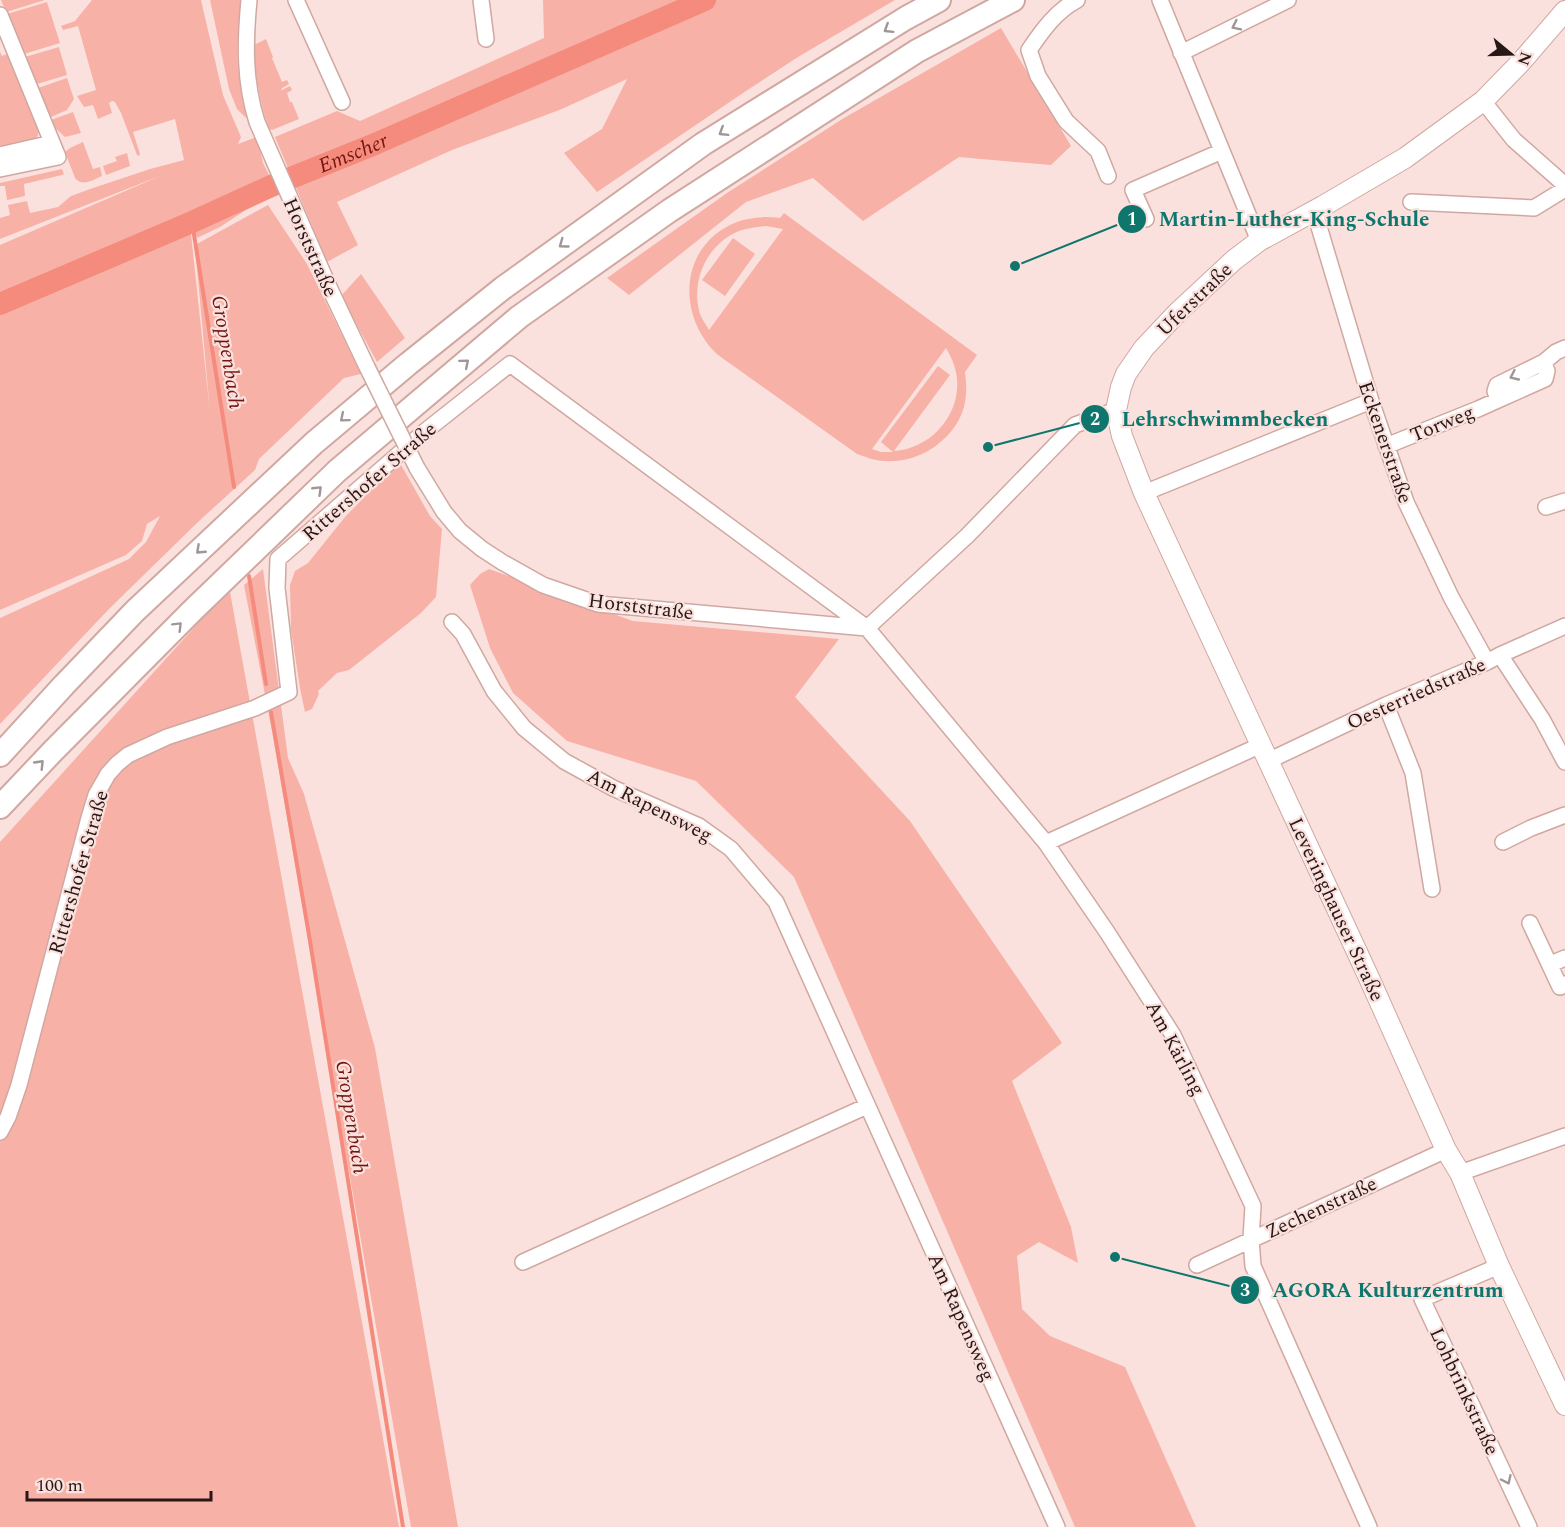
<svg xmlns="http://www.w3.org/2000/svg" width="1565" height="1527" font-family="Spectral,serif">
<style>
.green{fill:#f8b1a7;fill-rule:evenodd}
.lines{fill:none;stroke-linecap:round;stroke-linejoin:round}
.stream{stroke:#f48b7d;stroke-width:4}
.river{stroke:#f48b7d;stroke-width:22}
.minor-casing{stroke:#d0a8a1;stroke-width:18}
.major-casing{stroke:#d0a8a1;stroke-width:22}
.highway-casing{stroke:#d0a8a1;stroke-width:26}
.minor{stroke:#fff;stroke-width:15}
.major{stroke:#fff;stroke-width:20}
.highway{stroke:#fff;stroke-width:22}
.minor-bridge-casing{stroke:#d0a8a1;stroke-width:18;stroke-linecap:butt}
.minor-bridge{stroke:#fff;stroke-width:15}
.oneway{stroke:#9e9796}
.labels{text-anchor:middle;stroke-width:4.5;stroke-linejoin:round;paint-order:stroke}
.street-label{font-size:20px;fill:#271816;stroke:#fbe1dd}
.water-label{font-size:21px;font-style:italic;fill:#721510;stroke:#fbe1dd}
.leader{fill:none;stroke:#0f766e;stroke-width:2}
.callout-dot{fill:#0f766e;stroke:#fbe1dd;stroke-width:2}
.mark-label{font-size:18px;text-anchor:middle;font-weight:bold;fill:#fff}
.callout-label{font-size:21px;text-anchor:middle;font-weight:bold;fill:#0f766e;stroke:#fbe1dd;stroke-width:4.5;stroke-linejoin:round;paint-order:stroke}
</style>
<rect width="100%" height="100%" fill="#fbe1dd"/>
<!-- green -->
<path class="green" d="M 1,0 L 45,0 L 6,12 Z
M 92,0 L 201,0 L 223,95 L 241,137 L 238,144 L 257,137 L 263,163 L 270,177 L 189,215 L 210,412 L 195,245 L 268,205 L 307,264 L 361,374 L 344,378 L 259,459 L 255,470 L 198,522 L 109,609 L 0,724 L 0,618 L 129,559 L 146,542 L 160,516 L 147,524 L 142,541 L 126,555 L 0,610 L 0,245 L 160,176 L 0,239 L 0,218 L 10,215 L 8,205 L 27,201 L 30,213 L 58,207 L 71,196 L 93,188 L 150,169 L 184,160 L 175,119 L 133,132 L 140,154 L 139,156 L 137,155 L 121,113 L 115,102 L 112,101 L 109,103 L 112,113 L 98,119 L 93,105 L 84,107 L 77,96 L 96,90 L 78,26 L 63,30 L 61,26 L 75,21 Z
M 210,0 L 241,0 C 239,22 236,45 238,67 C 240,84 246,102 246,118 L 237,109 L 229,89 Z
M 543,0 L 895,0 L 798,57 L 743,93 L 597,192 L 564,153 L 602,129 L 627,79 L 562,109 L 452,150 L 337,202 L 358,245 L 327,262 L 275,137 L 337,111 L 360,121 L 544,38 Z
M 47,2 L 60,43 L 24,54 L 7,14 Z
M 1001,28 L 1071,146 L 1051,165 L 959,157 L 863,221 L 813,178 L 746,202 L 629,295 L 607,278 L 727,193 L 844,118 Z
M 266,39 L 273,57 L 272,58 L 282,82 L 287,80 L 289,84 L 281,89 L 282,90 L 290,86 L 292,90 L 287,93 L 290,102 L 292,102 L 299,119 L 272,130 L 269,129 C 260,104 256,78 254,51 L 254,45 Z
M 59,47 L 67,75 L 37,84 L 25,57 Z
M 0,52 L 2,56 L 11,52 C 17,68 40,120 38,134 C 37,139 35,139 32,141 L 0,149 Z
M 67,78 L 74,99 L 67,110 L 51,117 L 38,88 Z
M 73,112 L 81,133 L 65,137 L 54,127 L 51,120 Z
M 83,142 L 93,169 L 100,167 L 102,176 C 93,180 82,187 75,178 L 65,152 L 70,148 Z
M 127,153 L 130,166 L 106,175 L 103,166 L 117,161 L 115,157 Z
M 62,169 L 64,174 L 62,175 L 24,184 L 25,196 L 7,200 L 5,186 L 0,186 L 0,183 Z
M 277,191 L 278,195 L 246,210 L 220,227 L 197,238 L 195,232 L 199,228 Z
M 784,213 L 977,355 L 965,372 C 967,386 967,400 962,413 C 950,443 916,464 884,461 C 875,461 866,457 857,454 L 718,355 C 678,318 678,251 730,225 C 746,217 763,216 780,218 ZM 766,226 L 783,229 L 709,330 C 706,325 702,319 700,314 C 690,281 707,244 739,231 C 747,228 757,227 766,226 ZM 946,348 C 949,353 952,359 954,365 C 968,406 935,449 894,451 L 950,375 L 938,366 L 881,442 L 893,452 L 881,452 L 872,449 Z
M 733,238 L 755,254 L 725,296 L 702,280 Z
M 361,274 L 405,338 L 377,362 L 341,296 Z
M 400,463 L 430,516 L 442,529 L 436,597 L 421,613 L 349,670 L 337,673 L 318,691 L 319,694 L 312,709 L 305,712 L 300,688 L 291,630 L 290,585 L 295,571 L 308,563 L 345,517 L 383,478 Z
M 263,569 L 288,758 L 304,794 L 375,1048 L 458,1527 L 411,1527 L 272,731 L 244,585 Z
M 489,569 L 633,621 L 839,639 L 795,697 L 910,821 L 1062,1043 L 1012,1081 L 1071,1227 L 1078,1263 L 1039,1242 L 1017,1256 L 1022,1309 L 1050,1336 L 1125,1367 L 1196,1527 L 1075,1527 L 794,877 L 696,781 L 567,741 L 513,693 L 490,648 L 470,585 L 480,574 Z
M 230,592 L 399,1527 L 0,1527 L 0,842 L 200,621 Z"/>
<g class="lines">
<!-- stream -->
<path class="stream" d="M 192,222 L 234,487
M 249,576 L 266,684
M 271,712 L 310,941 L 403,1527"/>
<!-- river -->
<path class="river" id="s1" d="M 0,304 L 192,222 L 271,186 L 375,144 L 705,0"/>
<defs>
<path id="minor" d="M 249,0 C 245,42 244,81 257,122 L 329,287 L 367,367
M 296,0 L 342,102
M 481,0 L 486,39
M 1077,0 C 1056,11 1042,31 1029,50 L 1038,76 L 1066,121 L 1098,151 L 1108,176
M 1160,0 L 1259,241
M 0,15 L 58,157 L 0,169
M 1181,53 L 1288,0
M 1483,101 L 1514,140 L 1565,185
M 0,155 L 52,143
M 1411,202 L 1534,208 L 1565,189
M 1314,210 L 1371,401 L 1406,502 L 1451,597 L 1487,662
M 1146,219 L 1133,190 L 1222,151
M 1498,400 L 1545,379 L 1547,371 L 1544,362
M 1386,446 L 1478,409 L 1498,400 L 1495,391 L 1497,385 L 1544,362 L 1556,352 L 1565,348
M 417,468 L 444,512 L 460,531 L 482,549 L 502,562 L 543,585 L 598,604 L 867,628
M 1144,493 L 1371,401
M 1546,507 L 1565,501
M 452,622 L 463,634 L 494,691 L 524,728 L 564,761 L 613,788 L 699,826 L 731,849 L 776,902 L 1057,1527
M 867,628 L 967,536 L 1075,425 L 1116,410
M 1500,655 L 1542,719 L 1565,762
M 1386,705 L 1413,773 L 1432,889
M 1268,761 L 1386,705 L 1487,662 L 1500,655 L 1565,626
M 1503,842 L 1531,828 L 1565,815
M 1046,843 L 1261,745
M 1530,923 L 1560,987 L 1565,984
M 1551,964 L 1565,958
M 0,1132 L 8,1117 L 19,1085 L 89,818 L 96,795 L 108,774 L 117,764 L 128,755 L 167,737 L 255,708 L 289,692 L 277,588 L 278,559 L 423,433 L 510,364 L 867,628 L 1046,843 L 1107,932 L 1173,1035 L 1253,1206 L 1251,1239 L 1253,1266 L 1369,1527
M 1460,1173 L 1565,1136
M 523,1262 L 867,1106
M 1197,1265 L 1446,1150
M 1499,1266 L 1422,1299 L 1529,1527"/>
<path id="major" d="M 1565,11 L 1521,62 L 1483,101 L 1405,158 L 1323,206 L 1259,241 L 1234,260 L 1177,313 L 1144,348 L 1126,374 L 1121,387 L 1116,410 L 1122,436 L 1144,493 L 1370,980 L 1446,1150 L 1460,1173 L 1499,1266 L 1565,1405"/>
<path id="highway" d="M 0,755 L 64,685 L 135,611 L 314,443 L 408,364 L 503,288 L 703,144 L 906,18 L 939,0
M 0,807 L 53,751 L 192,611 L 337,471 L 519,317 L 669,211 L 917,51 L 1013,0"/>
</defs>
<!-- minor casing -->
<use href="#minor" class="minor-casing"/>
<!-- major casing -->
<use href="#major" class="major-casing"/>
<!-- highway casing -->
<use href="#highway" class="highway-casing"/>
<!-- minor -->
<use href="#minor" class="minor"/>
<!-- major -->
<use href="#major" class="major"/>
<!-- highway -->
<use href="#highway" class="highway"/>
<defs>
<path id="minor-bridge" d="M 367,367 L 417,468"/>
</defs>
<!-- minor-bridge casing -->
<use href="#minor-bridge" class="minor-bridge-casing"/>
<!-- minor-bridge -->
<use href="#minor-bridge" class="minor-bridge"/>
</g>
<!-- one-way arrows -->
<defs><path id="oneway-chevron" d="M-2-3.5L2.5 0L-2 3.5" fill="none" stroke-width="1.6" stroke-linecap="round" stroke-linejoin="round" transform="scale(1.5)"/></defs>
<g class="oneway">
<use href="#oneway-chevron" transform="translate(1236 26) rotate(154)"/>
<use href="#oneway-chevron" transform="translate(888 29) rotate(148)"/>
<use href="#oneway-chevron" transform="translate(723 132) rotate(148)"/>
<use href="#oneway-chevron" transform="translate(563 244) rotate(144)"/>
<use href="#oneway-chevron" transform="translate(465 363) rotate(-40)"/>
<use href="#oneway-chevron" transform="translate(1514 376) rotate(155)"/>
<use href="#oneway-chevron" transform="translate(344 418) rotate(140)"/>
<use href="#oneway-chevron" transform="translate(318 490) rotate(-44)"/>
<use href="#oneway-chevron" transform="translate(200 550) rotate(137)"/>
<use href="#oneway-chevron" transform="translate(178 626) rotate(-45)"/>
<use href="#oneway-chevron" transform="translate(40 764) rotate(-46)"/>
<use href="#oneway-chevron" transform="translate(1507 1480) rotate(65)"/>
</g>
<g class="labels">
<!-- street labels -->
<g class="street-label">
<text transform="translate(311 247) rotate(66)" y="7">Horststraße</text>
<text transform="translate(1194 299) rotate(-44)" y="7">Uferstraße</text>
<text transform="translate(1442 423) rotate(-22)" y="7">Torweg</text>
<text transform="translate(1386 442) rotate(71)" y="7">Eckenerstraße</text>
<text transform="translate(369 481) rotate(-41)" y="7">Rittershofer Straße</text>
<text transform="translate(641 606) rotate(7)" y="7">Horststraße</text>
<text transform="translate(1416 693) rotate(-24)" y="7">Oesterriedstraße</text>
<text transform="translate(650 805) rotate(27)" y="7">Am Rapensweg</text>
<text transform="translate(78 872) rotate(-74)" y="7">Rittershofer Straße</text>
<text transform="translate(1337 909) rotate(65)" y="7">Leveringhauser Straße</text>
<text transform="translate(1176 1048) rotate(62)" y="7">Am Kärling</text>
<text transform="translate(1321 1207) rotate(-25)" y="7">Zechenstraße</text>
<text transform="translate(962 1317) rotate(66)" y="7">Am Rapensweg</text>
<text transform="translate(1465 1391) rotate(65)" y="7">Lohbrinkstraße</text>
</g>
<!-- water labels -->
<g class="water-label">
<text dy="7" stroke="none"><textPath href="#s1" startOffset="384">Emscher</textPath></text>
<text transform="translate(228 352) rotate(81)" y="7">Groppenbach</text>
<text transform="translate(352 1117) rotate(81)" y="7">Groppenbach</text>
</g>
</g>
<!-- callouts -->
<path class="leader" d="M1015 266L1132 219M988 447L1095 419M1115 1257L1245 1290"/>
<g class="callout-dot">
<circle cx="1015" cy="266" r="6"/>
<circle cx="988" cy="447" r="6"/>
<circle cx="1115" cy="1257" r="6"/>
<circle cx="1132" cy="219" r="15"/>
<circle cx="1095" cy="419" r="15"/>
<circle cx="1245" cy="1290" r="15"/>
</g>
<g class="mark-label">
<text x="1132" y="225">1</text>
<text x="1095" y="425">2</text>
<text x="1245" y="1296">3</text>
</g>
<g class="callout-label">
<text x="1294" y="226">Martin-Luther-King-Schule</text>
<text x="1225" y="426">Lehrschwimmbecken</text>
<text x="1388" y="1297">AGORA Kulturzentrum</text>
</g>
<!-- north arrow -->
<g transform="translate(1511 54) rotate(109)" stroke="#fbe1dd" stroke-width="4.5" paint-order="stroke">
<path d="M0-4.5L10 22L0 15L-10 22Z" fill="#271816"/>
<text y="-9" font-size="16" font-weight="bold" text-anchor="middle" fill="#271816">N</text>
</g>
<!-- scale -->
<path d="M27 1491v9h184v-9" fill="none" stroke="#271816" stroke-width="3"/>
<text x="36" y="1491" font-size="18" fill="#271816" stroke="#fbe1dd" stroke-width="4.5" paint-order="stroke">100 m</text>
</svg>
